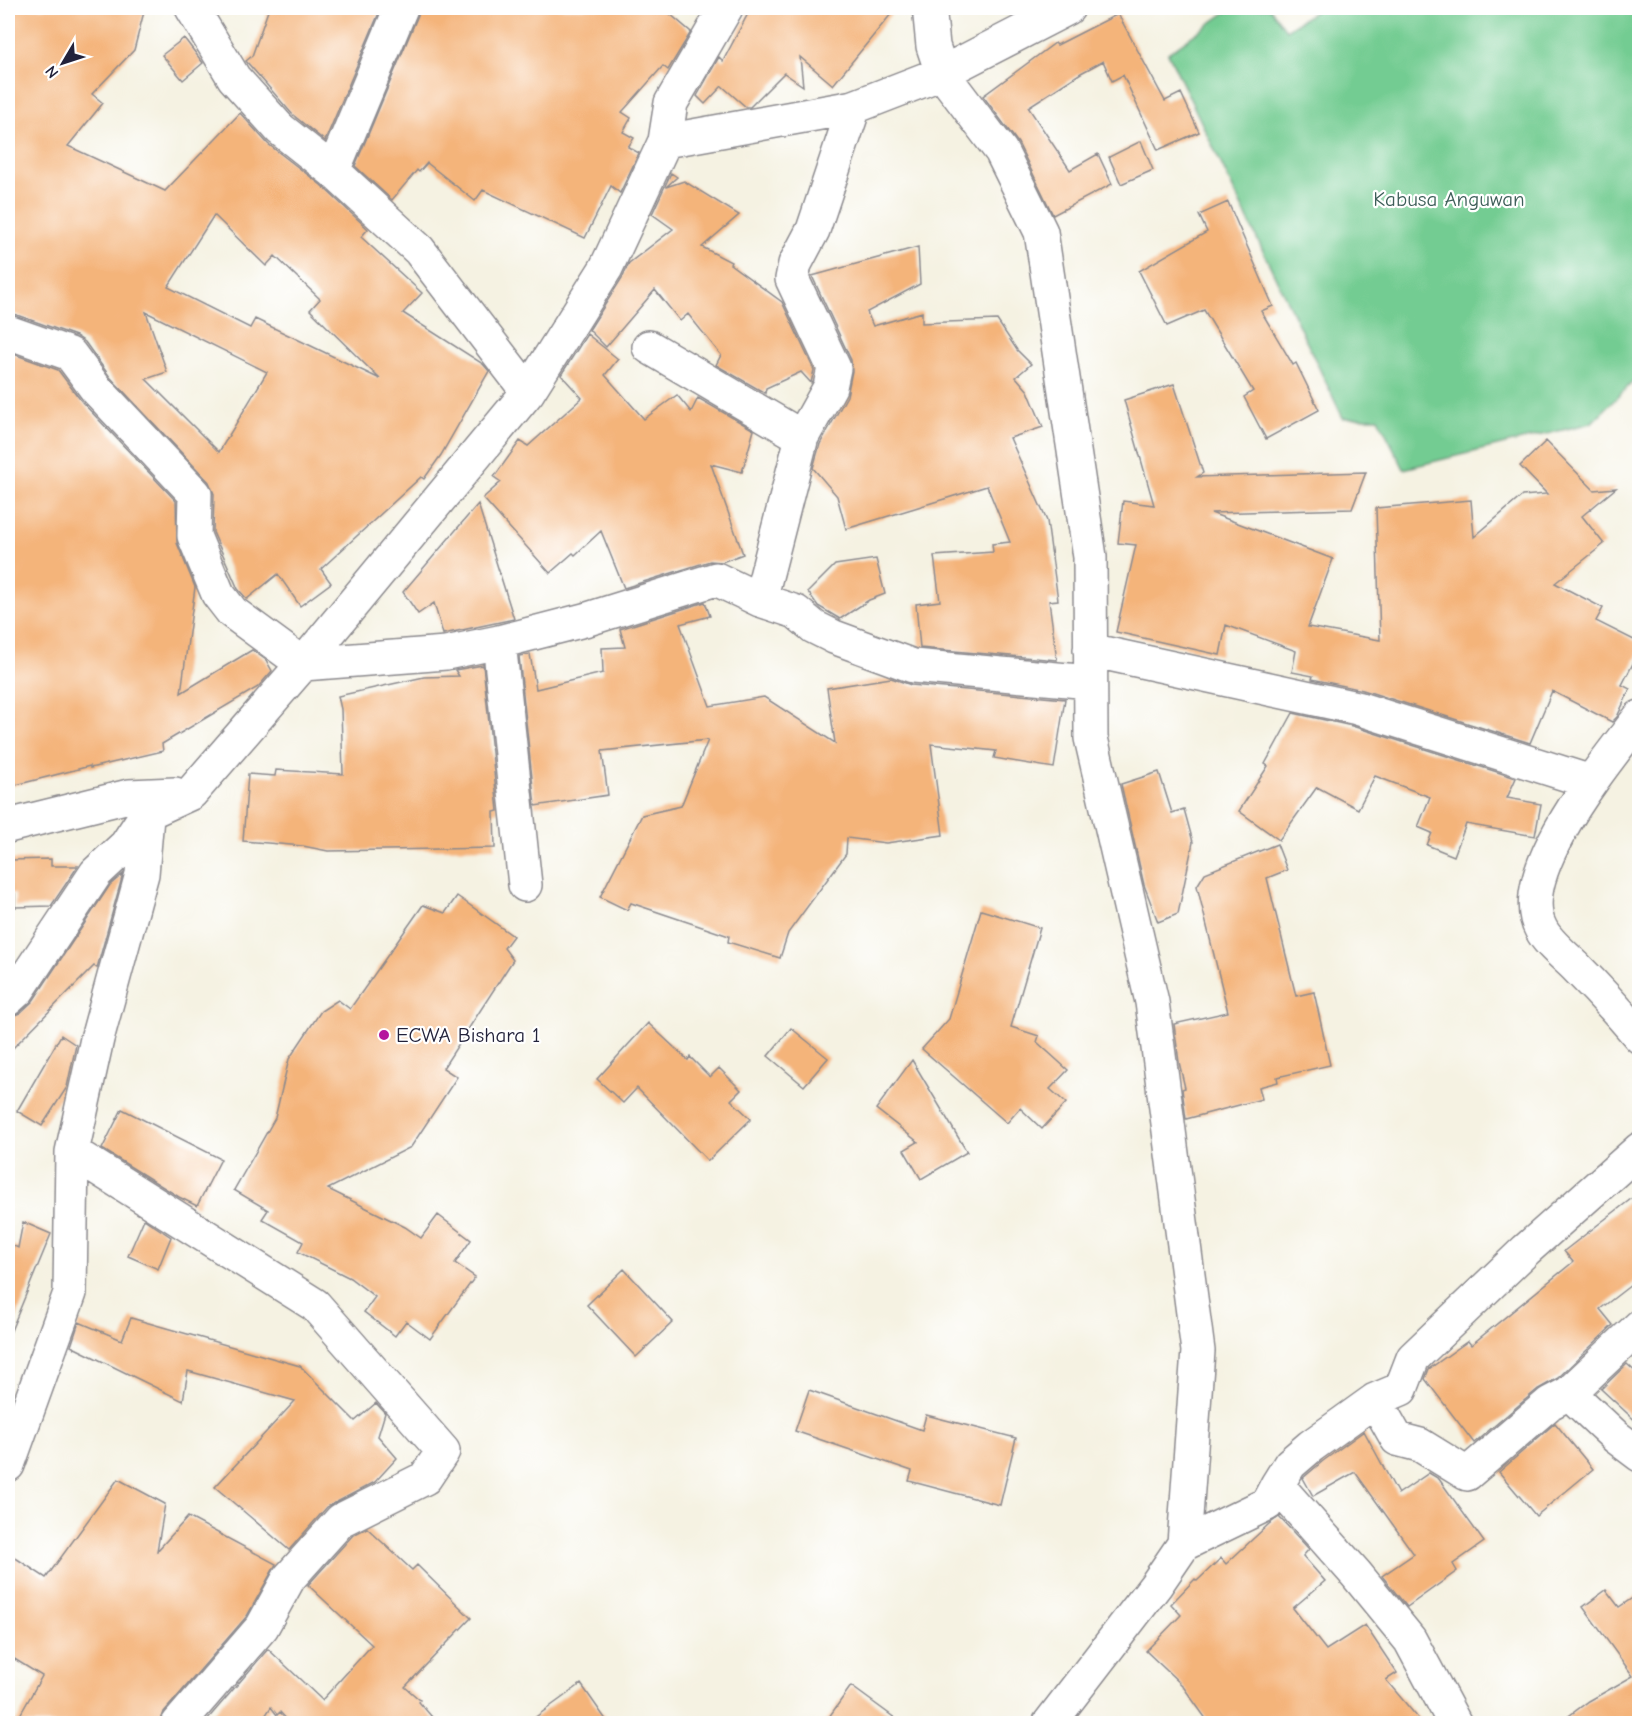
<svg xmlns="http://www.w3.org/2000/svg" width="1647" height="1731" font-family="'Comic Neue',sans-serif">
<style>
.green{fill:#73cc92;stroke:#4a7766;stroke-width:1.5}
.building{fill:#f4b47a;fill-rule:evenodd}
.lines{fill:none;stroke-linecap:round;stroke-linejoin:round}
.minor-casing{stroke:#8c8a8e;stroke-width:36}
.minor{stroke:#fff;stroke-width:33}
.poi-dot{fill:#b5179e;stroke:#fff;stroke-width:2}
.labels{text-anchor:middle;stroke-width:4.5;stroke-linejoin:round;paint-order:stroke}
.park-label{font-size:21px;fill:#3e5e59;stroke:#fff}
.poi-label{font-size:21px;fill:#22223b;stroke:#fff;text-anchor:start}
</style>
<rect width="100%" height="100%" fill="#fff"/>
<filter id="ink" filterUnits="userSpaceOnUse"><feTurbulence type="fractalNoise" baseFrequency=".0167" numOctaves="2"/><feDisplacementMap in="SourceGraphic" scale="12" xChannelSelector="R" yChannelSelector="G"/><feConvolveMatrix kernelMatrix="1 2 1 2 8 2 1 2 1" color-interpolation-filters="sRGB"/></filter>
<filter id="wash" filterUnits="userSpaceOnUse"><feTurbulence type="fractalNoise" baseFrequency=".008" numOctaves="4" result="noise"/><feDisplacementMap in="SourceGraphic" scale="24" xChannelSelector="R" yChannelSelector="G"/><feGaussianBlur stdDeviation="1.35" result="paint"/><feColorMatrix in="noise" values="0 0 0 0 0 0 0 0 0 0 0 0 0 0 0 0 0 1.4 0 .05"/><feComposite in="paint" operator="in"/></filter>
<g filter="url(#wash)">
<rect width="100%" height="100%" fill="#f5f2e2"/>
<!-- green -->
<path class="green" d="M 1232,8 L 1270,8 L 1286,30 L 1320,8 L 1639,8 L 1639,376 L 1591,423 L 1404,469 L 1378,418 L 1343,418 L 1168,53 Z"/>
<g id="blocks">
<!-- building -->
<path class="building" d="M 8,8 L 145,8 L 134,50 L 92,94 L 103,103 L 68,146 L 165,191 L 240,113 L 268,144 L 321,185 L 368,229 L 361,237 L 422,293 L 403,313 L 483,364 L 489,371 L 441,455 L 424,479 L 421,477 L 321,569 L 331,583 L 300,606 L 278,574 L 247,599 L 238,589 L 213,532 L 214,494 L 209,482 L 110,377 L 85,342 L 76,336 L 14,314 L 8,314 ZM 214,215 L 266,266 L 275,256 L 320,299 L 310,310 L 380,379 L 255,319 L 250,328 L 168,287 ZM 146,312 L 267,372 L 219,452 L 146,379 L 167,372 Z
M 269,8 L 381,8 L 325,141 L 293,115 L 246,61 L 252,56 Z
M 419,8 L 663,8 L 691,32 L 668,70 L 663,66 L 622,112 L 631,118 L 623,132 L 634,138 L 628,147 L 639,153 L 620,193 L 611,186 L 585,238 L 483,190 L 475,201 L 427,163 L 419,172 L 417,170 L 392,200 L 355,166 L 418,15 Z
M 751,8 L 896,8 L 833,85 L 800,57 L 803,86 L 784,73 L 750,107 L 746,107 L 722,86 L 705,104 L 697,96 L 719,57 L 723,61 Z
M 1118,14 L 1165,101 L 1181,93 L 1199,132 L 1158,150 L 1123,75 L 1112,81 L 1103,61 L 1081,73 L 1028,107 L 1070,170 L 1098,154 L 1112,184 L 1053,215 L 1018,143 L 983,96 L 1055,43 L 1057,45 Z
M 184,38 L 203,63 L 183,80 L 162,55 Z
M 1141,141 L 1153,170 L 1121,184 L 1109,157 Z
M 671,173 L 677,177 L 666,187 L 684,181 L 739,215 L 702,247 L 731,262 L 730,264 L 782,302 L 814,370 L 811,383 L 801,372 L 766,388 L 765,393 L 716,365 L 721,355 L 688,314 L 680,321 L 655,290 L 606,347 L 589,330 L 622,278 L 629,263 L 673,229 L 652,214 Z
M 1228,202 L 1273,306 L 1261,311 L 1293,365 L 1296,363 L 1319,410 L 1266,439 L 1244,397 L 1253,391 L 1204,310 L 1167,326 L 1139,271 L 1207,232 L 1199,215 Z
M 918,247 L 920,284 L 867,312 L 873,326 L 922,312 L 922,323 L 997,320 L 1017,350 L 1031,364 L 1016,377 L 1028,391 L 1043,427 L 1010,438 L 1047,521 L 1058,600 L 1049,601 L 1057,660 L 920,648 L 916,604 L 940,601 L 934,556 L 993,552 L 992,544 L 1010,542 L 987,486 L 846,529 L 837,496 L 813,468 L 820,444 L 847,396 L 852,371 L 851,360 L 812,276 Z
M 587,334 L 618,359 L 605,375 L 644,419 L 677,395 L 691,412 L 698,398 L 754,430 L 742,472 L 711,464 L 743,554 L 722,562 L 710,561 L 624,588 L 601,531 L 575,555 L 573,553 L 550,573 L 483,498 L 501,482 L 494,477 L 520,441 L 528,446 L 582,398 L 561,375 Z
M 8,352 L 58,370 L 82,402 L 176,501 L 177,543 L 195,587 L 181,693 L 252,650 L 266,660 L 272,671 L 258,687 L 162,744 L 163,751 L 90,768 L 90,766 L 8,787 Z
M 1174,384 L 1203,473 L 1197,477 L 1366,472 L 1352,509 L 1211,513 L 1333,559 L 1308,627 L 1380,640 L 1376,508 L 1471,500 L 1474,537 L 1522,496 L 1547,494 L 1520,466 L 1546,441 L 1594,490 L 1616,488 L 1582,516 L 1604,544 L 1555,583 L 1603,608 L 1596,621 L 1640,643 L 1640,650 L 1622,685 L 1630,689 L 1617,717 L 1612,722 L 1552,691 L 1530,743 L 1363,690 L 1312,679 L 1313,676 L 1292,672 L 1296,651 L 1226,625 L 1220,655 L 1116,632 L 1136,545 L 1118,543 L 1123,501 L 1154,505 L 1124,400 Z
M 478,504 L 514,619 L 443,634 L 434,603 L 418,614 L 403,592 Z
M 876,559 L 885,594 L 869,600 L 840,619 L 818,606 L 808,592 L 835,565 Z
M 705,602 L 710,616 L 680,624 L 710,706 L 764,697 L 835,743 L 827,688 L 891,678 L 911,685 L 1065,699 L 1054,768 L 994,758 L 996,751 L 931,744 L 943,835 L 886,843 L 847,838 L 846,854 L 788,933 L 780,958 L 728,942 L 729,936 L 631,903 L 627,910 L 600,897 L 642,815 L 681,806 L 708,740 L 602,751 L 608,795 L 535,806 L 519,656 L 530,654 L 536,689 L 603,673 L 602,648 L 625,647 L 620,629 Z
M 483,665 L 498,811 L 494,812 L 495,848 L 328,851 L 303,846 L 243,841 L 248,774 L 275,776 L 276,770 L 343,774 L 341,709 L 338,696 L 424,677 L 459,676 L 455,670 Z
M 1293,713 L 1352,726 L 1516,778 L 1507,798 L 1541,804 L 1535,836 L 1466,824 L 1454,856 L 1427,845 L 1432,833 L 1418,827 L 1430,797 L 1375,776 L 1358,809 L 1317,787 L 1279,840 L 1239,811 L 1268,766 L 1265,764 Z
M 1159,772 L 1172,813 L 1184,809 L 1193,842 L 1178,914 L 1158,922 L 1144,885 L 1121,784 Z
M 1277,844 L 1287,870 L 1267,878 L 1296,996 L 1314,992 L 1330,1065 L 1277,1077 L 1278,1082 L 1259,1087 L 1262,1099 L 1186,1119 L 1182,1089 L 1185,1088 L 1179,1062 L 1174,1024 L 1228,1012 L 1197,886 L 1205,873 Z
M 51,859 L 51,866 L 78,866 L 51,906 L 15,907 L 15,894 L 9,894 L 9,860 Z
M 123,874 L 97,968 L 94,966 L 8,1053 L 8,1017 L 20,1013 L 33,1001 L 110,885 Z
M 457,896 L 513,936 L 504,948 L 513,960 L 443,1068 L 457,1077 L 411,1147 L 328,1189 L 405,1227 L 421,1238 L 438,1215 L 471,1240 L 455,1263 L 475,1277 L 430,1339 L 406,1321 L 395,1336 L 364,1312 L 375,1297 L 350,1278 L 298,1252 L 303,1242 L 262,1219 L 268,1210 L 234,1190 L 275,1118 L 289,1059 L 321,1011 L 338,1000 L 350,1009 L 423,905 L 445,913 Z
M 981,910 L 1040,928 L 1011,1027 L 1039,1036 L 1037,1042 L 1068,1070 L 1050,1089 L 1066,1103 L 1042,1129 L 1020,1108 L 1007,1123 L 922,1049 L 949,1019 Z
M 648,1023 L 688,1060 L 690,1057 L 710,1077 L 719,1068 L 741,1090 L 731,1100 L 751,1119 L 708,1161 L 637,1088 L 623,1103 L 597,1079 Z
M 791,1028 L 828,1058 L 804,1086 L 768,1056 Z
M 61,1035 L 76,1045 L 67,1087 L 42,1126 L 17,1111 Z
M 912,1060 L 967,1152 L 921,1179 L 904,1150 L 918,1142 L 876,1109 Z
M 122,1109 L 221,1159 L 197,1206 L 179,1197 L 102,1149 Z
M 1640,1192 L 1640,1278 L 1600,1309 L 1613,1325 L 1558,1378 L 1538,1389 L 1474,1443 L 1425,1379 L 1429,1369 L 1468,1341 L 1471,1345 L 1573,1262 L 1564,1251 Z
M 144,1219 L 171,1237 L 158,1269 L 128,1256 Z
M 23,1222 L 51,1234 L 8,1338 L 8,1243 L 18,1248 Z
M 624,1269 L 673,1322 L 636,1357 L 587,1305 Z
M 131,1318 L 300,1366 L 355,1421 L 376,1403 L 385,1413 L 378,1436 L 397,1458 L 375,1482 L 327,1507 L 289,1550 L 215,1487 L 295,1401 L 188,1371 L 183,1401 L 71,1346 L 79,1322 L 122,1340 Z
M 1627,1364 L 1640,1376 L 1640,1425 L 1601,1389 Z
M 809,1390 L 922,1430 L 926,1415 L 1016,1438 L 1000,1505 L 909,1481 L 912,1471 L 795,1431 Z
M 1555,1423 L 1593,1469 L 1536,1516 L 1499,1472 Z
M 1364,1431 L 1398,1494 L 1429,1473 L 1439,1479 L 1484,1542 L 1453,1564 L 1457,1571 L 1407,1607 L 1382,1576 L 1414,1554 L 1355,1472 L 1313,1496 L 1303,1478 L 1323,1461 Z
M 118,1479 L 165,1504 L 157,1551 L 188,1517 L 276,1564 L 247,1616 L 164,1712 L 160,1724 L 15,1724 L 42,1676 L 8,1655 L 8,1553 L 46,1578 Z
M 1279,1517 L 1309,1549 L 1303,1556 L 1325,1581 L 1293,1608 L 1326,1650 L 1365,1625 L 1397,1673 L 1386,1680 L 1423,1724 L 1209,1723 L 1182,1685 L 1146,1651 L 1181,1615 L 1171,1604 L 1195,1579 L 1197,1581 L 1221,1558 L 1226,1564 L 1269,1524 Z
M 367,1528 L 412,1570 L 417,1565 L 471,1618 L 405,1687 L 420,1700 L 419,1702 L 438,1724 L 291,1724 L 280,1712 L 277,1715 L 271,1707 L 260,1724 L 208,1724 L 206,1721 L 268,1649 L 322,1700 L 372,1645 L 308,1585 L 353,1535 Z
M 1606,1590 L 1619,1607 L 1640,1593 L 1640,1724 L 1558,1724 L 1589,1701 L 1633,1676 L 1583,1607 Z
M 581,1684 L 609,1724 L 526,1724 L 566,1695 Z
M 851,1686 L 903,1724 L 824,1724 Z"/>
</g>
</g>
<g filter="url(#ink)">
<use href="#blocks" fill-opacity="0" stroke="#8c8a8e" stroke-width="1.5"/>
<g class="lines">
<defs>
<path id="minor" d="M 192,8 L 234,78 L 280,129 L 333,171 L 419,250 L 528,392
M 932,8 L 930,16 L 933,46 L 942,73 L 1001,151 L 1041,232 L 1090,557 L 1091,738 L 1152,1002 L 1198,1351 L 1184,1544 L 1156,1585 L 1049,1724
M 665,141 L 854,107 L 942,73 L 1068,8
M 333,171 L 401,8
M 8,332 L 70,354 L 96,389 L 195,494 L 194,536 L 218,594 L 232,612 L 303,664 L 446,653 L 499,642 L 588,619 L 716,579 L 760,600 L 796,612 L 814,627 L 834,637 L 913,666 L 1090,682
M 649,347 L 802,437
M 760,600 L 802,437 L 830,387 L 834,368 L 792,279 L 795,264 L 813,230 L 854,107
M 499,642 L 525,885
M 1090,650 L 1357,708 L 1591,782
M 1640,717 C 1607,761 1511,874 1541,929 C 1548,943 1564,955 1575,966 C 1598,989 1619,1012 1640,1037
M 8,826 L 129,796 L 175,794
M 8,999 L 18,990 L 96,873 L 126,845 L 147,813 L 191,793 L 303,664 L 528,392 L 606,268 L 665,141 L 671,103 L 726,8
M 72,1152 L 315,1305 L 443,1451 L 425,1478 L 341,1520 L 289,1578 L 262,1627 L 178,1724
M 1569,1393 L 1640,1326
M 1375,1400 L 1397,1439 L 1420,1445 L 1467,1474 L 1550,1403 L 1569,1393 L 1616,1437 L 1640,1455
M 8,1465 L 70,1293 L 72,1152 L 97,1039 L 142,874 L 147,817
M 1277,1485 L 1290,1464 L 1311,1446 L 1375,1400 L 1401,1389 L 1413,1358 L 1526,1250 L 1640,1149
M 1184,1544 L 1267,1504 L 1277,1485 L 1356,1574 L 1410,1640 L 1455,1724"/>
</defs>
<!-- minor casing -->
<use href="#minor" class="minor-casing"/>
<!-- minor -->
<use href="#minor" class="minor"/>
</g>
</g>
<!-- markers -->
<circle class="poi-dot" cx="384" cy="1035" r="6"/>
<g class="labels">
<!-- park labels -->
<g class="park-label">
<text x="1449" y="206">Kabusa Anguwan</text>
</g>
<!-- poi labels -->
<g class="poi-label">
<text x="396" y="1042">ECWA Bishara 1</text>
</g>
</g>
<!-- margin -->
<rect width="1647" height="1731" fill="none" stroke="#fff" stroke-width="30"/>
<!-- north arrow -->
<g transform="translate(63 63) rotate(231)" stroke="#ffffff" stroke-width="4.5" paint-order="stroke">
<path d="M0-4.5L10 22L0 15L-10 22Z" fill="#22223b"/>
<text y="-9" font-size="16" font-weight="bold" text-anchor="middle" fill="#22223b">N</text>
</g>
</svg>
